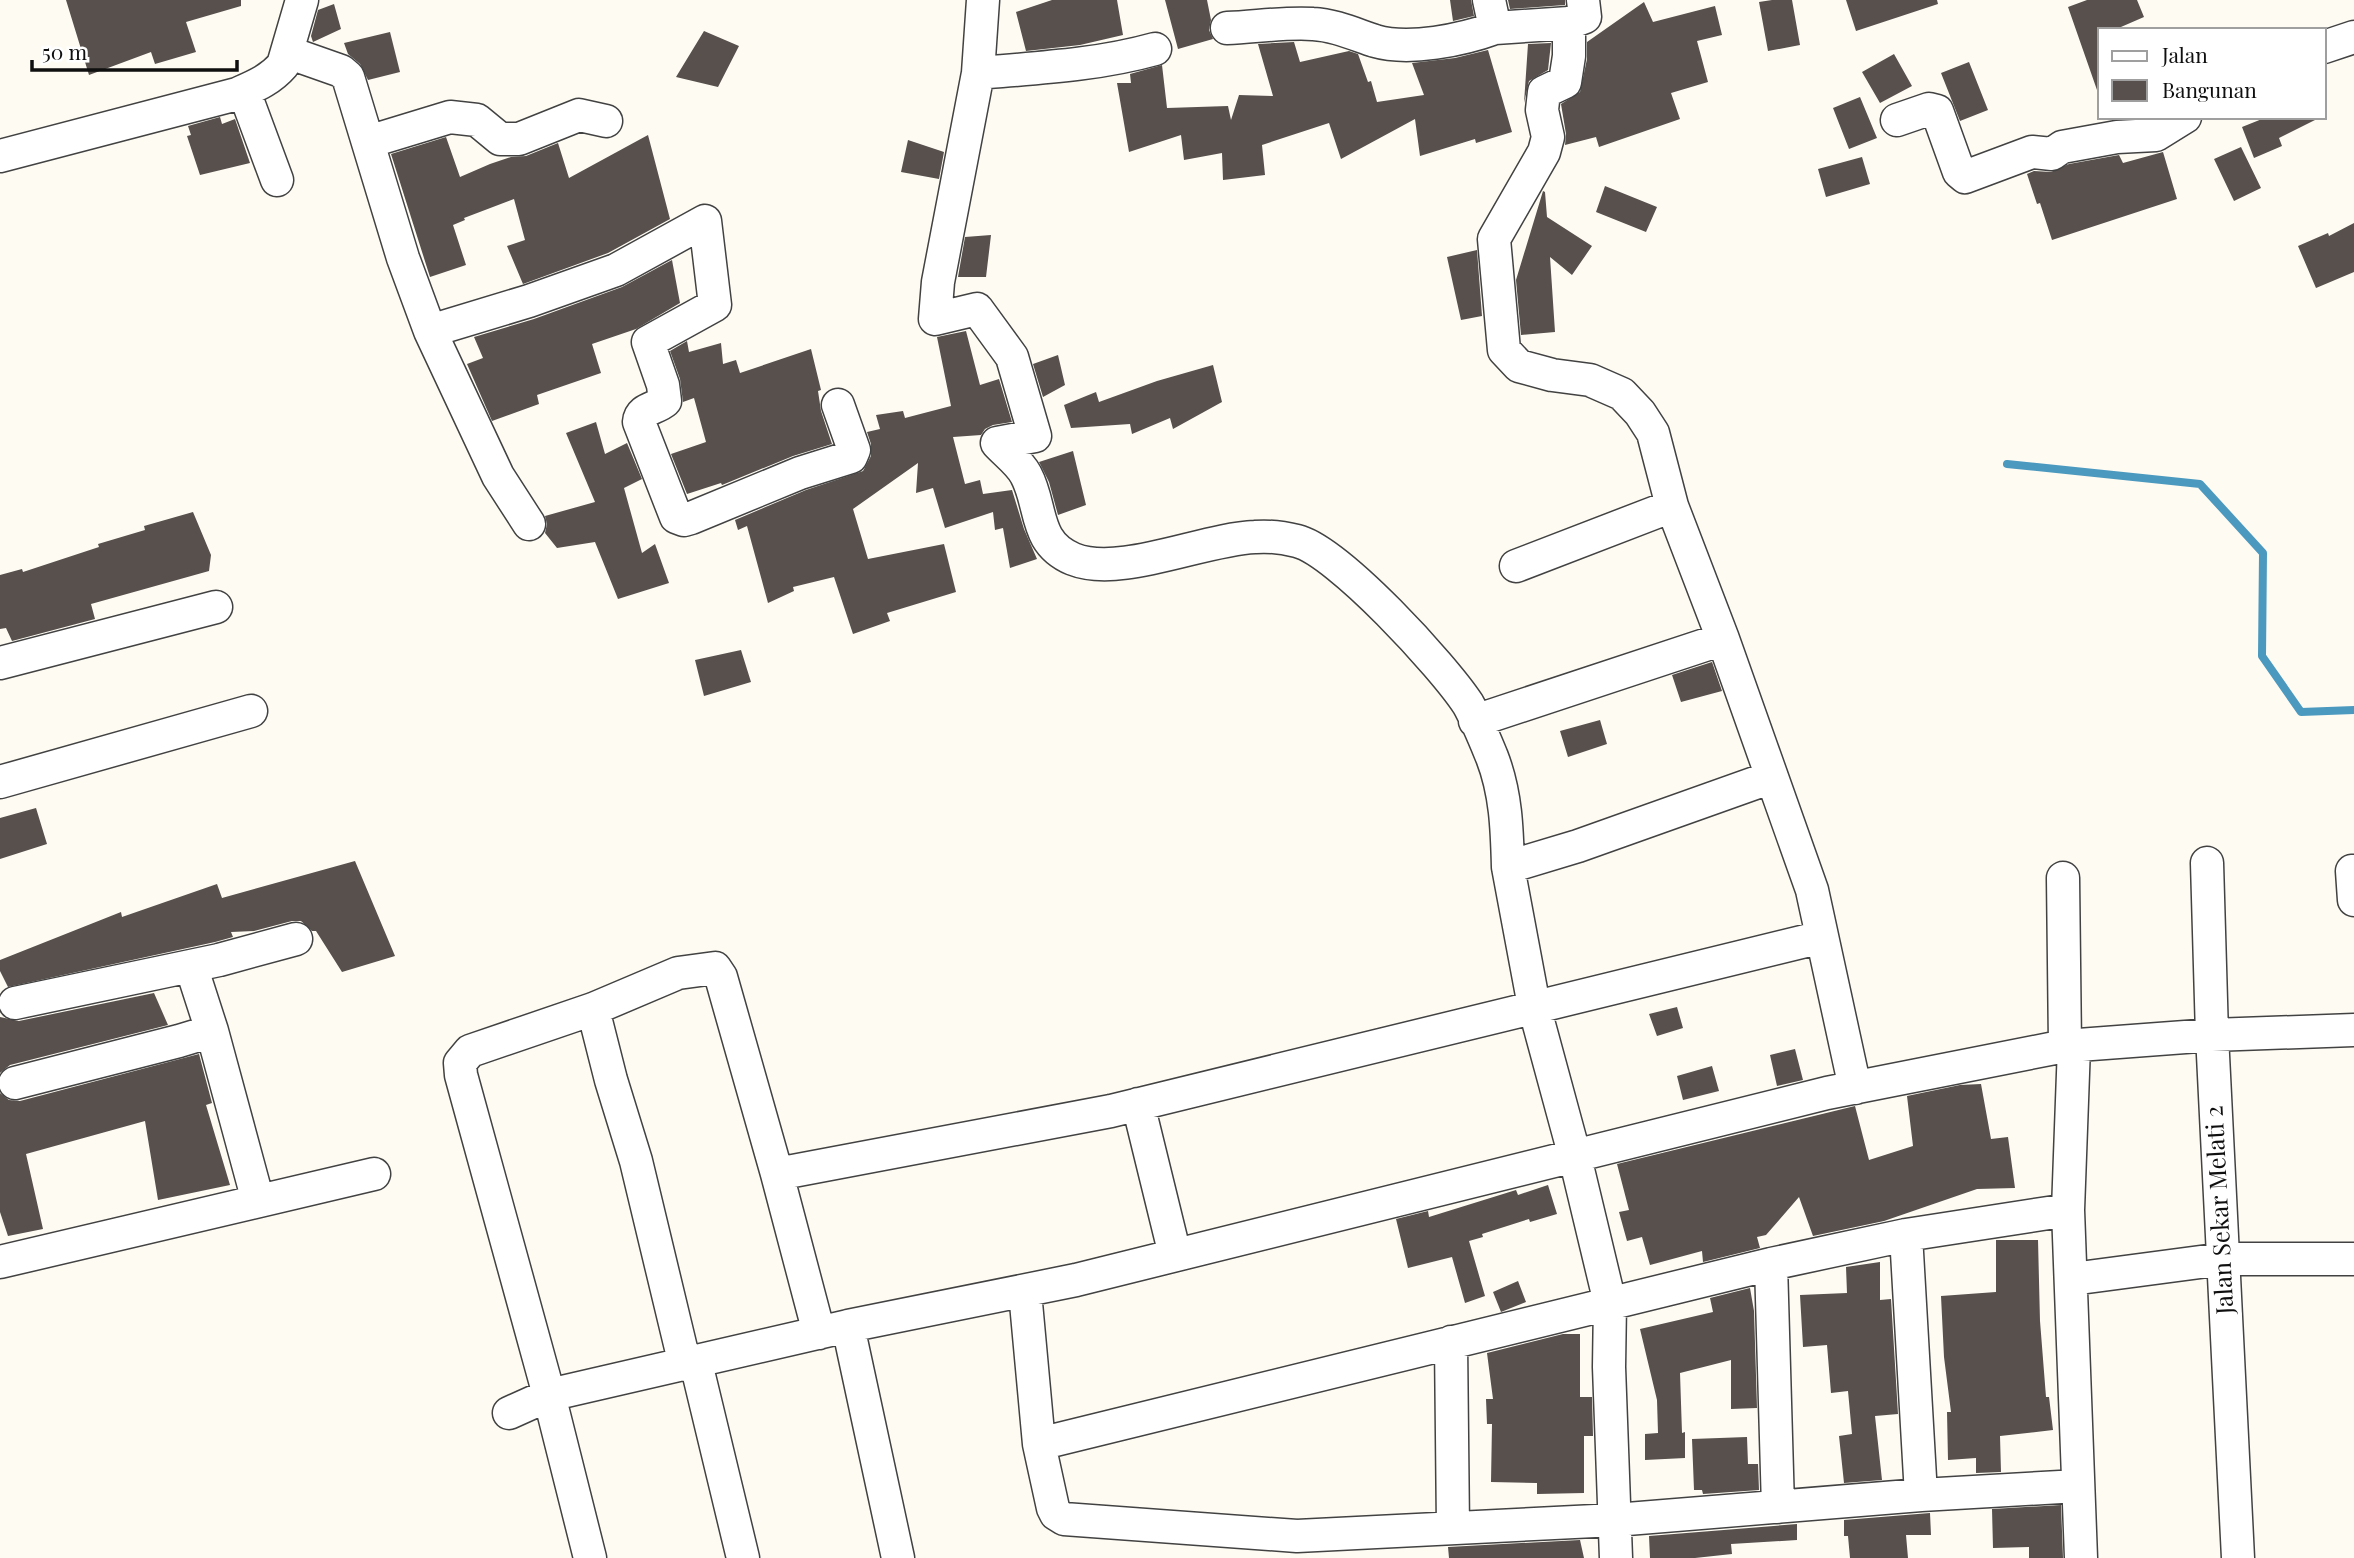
<svg xmlns="http://www.w3.org/2000/svg" width="2354" height="1558" font-family="'Playfair Display',serif">
<style>
.lines{fill:none;stroke-linecap:round;stroke-linejoin:round}
.stream{stroke:#4c99bf;stroke-width:8}
.building{fill:#57504d}
.street-casing{stroke:#424242;stroke-width:35}
.street{stroke:#fff;stroke-width:32}
.labels{text-anchor:middle;stroke-width:7;stroke-linejoin:round;paint-order:stroke}
.street-label{font-size:24px;fill:#0f0f0f;stroke:#fff}
</style>
<rect width="100%" height="100%" fill="#fefbf3"/>
<g class="lines">
<!-- stream -->
<path class="stream" d="M 2007,464 L 2200,484 L 2263,553 L 2262,656 L 2301,712 L 2354,710"/>
</g>
<!-- building -->
<path class="building" d="M 66,0 L 241,0 L 241,6 L 186,22 L 196,52 L 155,64 L 151,52 L 89,75 Z
M 1052,0 L 1117,0 L 1123,35 L 1080,45 L 1026,51 L 1016,12 Z
M 1165,0 L 1207,0 L 1211,20 L 1209,30 L 1213,39 L 1178,49 Z
M 1450,0 L 1471,0 L 1474,16 L 1453,21 Z
M 1508,0 L 1565,0 L 1565,5 L 1510,9 Z
M 1772,0 L 1792,0 L 1800,45 L 1768,51 L 1759,2 Z
M 1846,0 L 1937,0 L 1938,4 L 1856,31 Z
M 2087,0 L 2137,0 L 2144,17 L 2114,30 L 2100,30 L 2100,89 L 2097,90 L 2068,7 Z
M 1644,2 L 1653,22 L 1715,6 L 1722,35 L 1697,41 L 1708,82 L 1671,93 L 1680,119 L 1599,147 L 1596,137 L 1565,145 L 1566,134 L 1561,104 L 1580,92 L 1587,59 L 1587,42 Z
M 334,4 L 341,29 L 313,42 L 311,36 L 318,10 Z
M 704,31 L 739,46 L 718,87 L 676,77 Z
M 390,32 L 400,72 L 368,80 L 360,64 L 348,54 L 344,43 Z
M 1294,42 L 1300,62 L 1349,51 L 1358,54 L 1368,82 L 1371,81 L 1377,102 L 1424,95 L 1412,63 L 1455,58 L 1488,50 L 1512,132 L 1476,143 L 1475,139 L 1420,156 L 1415,119 L 1341,159 L 1329,123 L 1262,145 L 1265,175 L 1223,180 L 1222,153 L 1184,160 L 1181,135 L 1129,152 L 1117,83 L 1131,83 L 1130,74 L 1162,65 L 1167,108 L 1228,106 L 1231,120 L 1239,95 L 1273,96 L 1258,44 Z
M 1551,43 L 1548,70 L 1529,81 L 1524,103 L 1528,44 Z
M 1894,54 L 1912,86 L 1880,103 L 1862,72 Z
M 1969,62 L 1988,110 L 1960,121 L 1941,73 Z
M 1860,97 L 1877,138 L 1849,149 L 1833,108 Z
M 220,117 L 222,124 L 235,119 L 250,163 L 200,175 L 187,136 L 191,135 L 188,126 Z
M 2267,117 L 2321,117 L 2279,138 L 2282,146 L 2254,158 L 2242,127 Z
M 648,135 L 670,219 L 608,253 L 523,284 L 507,246 L 525,240 L 514,199 L 464,218 L 465,220 L 453,225 L 466,265 L 430,277 L 391,154 L 446,137 L 460,177 L 490,164 L 511,157 L 526,156 L 558,143 L 569,178 Z
M 908,140 L 944,152 L 939,179 L 901,172 Z
M 2241,147 L 2261,188 L 2234,201 L 2214,159 Z
M 2163,152 L 2177,199 L 2052,240 L 2040,203 L 2037,204 L 2027,174 L 2034,171 L 2051,172 L 2069,164 L 2119,155 L 2123,163 Z
M 1862,157 L 1870,184 L 1826,197 L 1818,169 Z
M 1605,186 L 1657,207 L 1646,232 L 1596,212 Z
M 1543,191 L 1545,192 L 1547,217 L 1592,246 L 1572,275 L 1550,257 L 1555,332 L 1521,335 L 1516,280 Z
M 2354,223 L 2354,272 L 2316,288 L 2298,246 L 2328,233 L 2329,236 Z
M 991,235 L 986,277 L 958,277 L 965,237 Z
M 1477,250 L 1482,316 L 1461,320 L 1447,257 Z
M 672,260 L 680,303 L 636,329 L 592,344 L 601,373 L 537,395 L 539,404 L 492,421 L 467,364 L 483,358 L 474,337 L 534,319 L 622,287 Z
M 966,331 L 980,385 L 999,379 L 1012,422 L 993,425 L 985,429 L 981,435 L 953,437 L 965,484 L 980,480 L 983,494 L 1012,490 L 1024,529 L 1037,559 L 1010,568 L 1003,528 L 995,530 L 993,512 L 945,528 L 933,488 L 916,493 L 918,463 L 853,509 L 868,559 L 944,544 L 956,592 L 887,613 L 890,621 L 853,634 L 834,577 L 793,587 L 794,591 L 768,603 L 747,526 L 738,530 L 735,520 L 806,490 L 863,471 L 871,456 L 871,444 L 867,432 L 880,429 L 876,415 L 903,411 L 905,418 L 951,406 L 937,337 Z
M 687,341 L 689,352 L 721,343 L 723,364 L 736,360 L 740,373 L 811,349 L 821,390 L 818,391 L 821,411 L 832,444 L 793,456 L 722,485 L 721,483 L 687,494 L 671,454 L 706,442 L 694,398 L 683,402 L 680,379 L 670,351 Z
M 1058,355 L 1065,385 L 1043,397 L 1033,364 Z
M 1213,365 L 1222,402 L 1173,429 L 1170,418 L 1132,434 L 1130,424 L 1071,428 L 1064,405 L 1096,392 L 1099,402 L 1157,381 Z
M 596,422 L 605,454 L 627,443 L 642,479 L 624,488 L 642,553 L 655,544 L 669,583 L 618,599 L 595,542 L 557,548 L 545,533 L 547,524 L 545,516 L 595,502 L 566,433 Z
M 1073,451 L 1086,505 L 1058,515 L 1049,482 L 1039,462 Z
M 193,512 L 211,555 L 209,571 L 91,604 L 95,619 L 12,641 L 6,628 L 0,629 L 0,575 L 22,569 L 23,572 L 99,547 L 98,544 L 145,530 L 144,526 Z
M 741,650 L 751,682 L 704,696 L 695,660 Z
M 1712,662 L 1722,691 L 1681,702 L 1672,675 Z
M 1600,720 L 1607,744 L 1568,757 L 1560,731 Z
M 36,808 L 47,844 L 0,859 L 0,818 Z
M 355,861 L 395,956 L 342,972 L 316,931 L 312,931 L 301,921 L 292,921 L 254,931 L 231,932 L 233,937 L 215,942 L 8,987 L 0,971 L 0,960 L 121,912 L 122,917 L 217,884 L 222,898 Z
M 154,993 L 168,1025 L 10,1065 L 0,1073 L 0,1017 L 19,1021 Z
M 1677,1007 L 1683,1028 L 1657,1036 L 1649,1014 Z
M 1795,1049 L 1803,1080 L 1777,1086 L 1770,1055 Z
M 199,1054 L 212,1103 L 206,1105 L 230,1185 L 158,1200 L 145,1121 L 26,1154 L 43,1229 L 8,1236 L 0,1212 L 0,1093 L 9,1100 L 20,1101 Z
M 1712,1066 L 1719,1091 L 1683,1100 L 1677,1076 Z
M 1981,1084 L 1991,1139 L 2008,1137 L 2015,1188 L 1977,1189 L 1884,1221 L 1813,1236 L 1799,1197 L 1766,1235 L 1757,1237 L 1760,1248 L 1703,1262 L 1702,1251 L 1650,1265 L 1642,1237 L 1627,1241 L 1619,1212 L 1629,1210 L 1617,1164 L 1855,1106 L 1869,1160 L 1913,1146 L 1907,1096 L 1960,1085 Z
M 1548,1185 L 1557,1214 L 1530,1222 L 1529,1219 L 1482,1234 L 1483,1237 L 1469,1241 L 1485,1296 L 1465,1303 L 1452,1257 L 1408,1268 L 1396,1219 L 1428,1211 L 1429,1217 L 1516,1190 L 1518,1195 Z
M 1996,1240 L 2038,1240 L 2040,1321 L 2046,1397 L 2049,1397 L 2053,1430 L 2000,1436 L 2001,1472 L 1976,1473 L 1976,1458 L 1948,1460 L 1947,1412 L 1951,1412 L 1944,1357 L 1941,1296 L 1996,1292 Z
M 1880,1262 L 1880,1300 L 1891,1299 L 1898,1414 L 1875,1416 L 1882,1480 L 1844,1483 L 1839,1436 L 1852,1434 L 1848,1391 L 1831,1393 L 1827,1345 L 1803,1347 L 1800,1295 L 1847,1293 L 1846,1267 Z
M 1518,1281 L 1526,1302 L 1501,1312 L 1493,1292 Z
M 1750,1288 L 1754,1311 L 1757,1408 L 1731,1409 L 1731,1360 L 1680,1373 L 1682,1433 L 1685,1432 L 1685,1458 L 1645,1460 L 1645,1434 L 1658,1433 L 1657,1400 L 1640,1329 L 1713,1312 L 1710,1298 Z
M 1563,1334 L 1580,1334 L 1580,1397 L 1592,1397 L 1593,1436 L 1584,1436 L 1584,1493 L 1537,1494 L 1537,1483 L 1491,1482 L 1492,1424 L 1487,1424 L 1486,1399 L 1493,1399 L 1487,1353 Z
M 1747,1437 L 1748,1464 L 1758,1464 L 1759,1490 L 1703,1494 L 1702,1490 L 1694,1490 L 1692,1439 Z
M 2061,1505 L 2063,1558 L 2029,1558 L 2029,1547 L 1993,1548 L 1992,1509 Z
M 1930,1513 L 1931,1535 L 1906,1535 L 1908,1558 L 1850,1558 L 1848,1536 L 1844,1536 L 1844,1520 Z
M 1797,1524 L 1797,1540 L 1731,1544 L 1732,1554 L 1695,1558 L 1650,1558 L 1649,1536 Z
M 1580,1540 L 1584,1558 L 1449,1558 L 1448,1547 Z"/>
<g class="lines">
<defs>
<path id="street" d="M 983,0 L 978,73 L 938,282 L 935,319 L 977,309 L 1012,357 L 1035,436 L 997,443 C 1006,453 1020,463 1026,475 C 1043,507 1033,542 1073,559 C 1120,578 1203,539 1255,537 C 1267,536 1285,538 1297,541 C 1338,551 1444,667 1468,704 C 1477,720 1485,740 1492,757 C 1506,793 1507,829 1508,867
M 1489,0 L 1495,28 L 1569,23
M 1583,0 L 1585,17 L 1569,23 L 1569,56 L 1565,82 L 1544,92 L 1542,110 L 1548,137 L 1544,152 L 1494,239 L 1504,350 L 1519,366 L 1552,375 L 1590,380 L 1622,394 L 1640,413 L 1653,433 L 1672,506
M 1227,28 C 1255,27 1285,22 1313,24 C 1334,25 1354,34 1375,41 C 1409,51 1462,40 1495,28
M 2324,47 L 2354,37
M 287,52 L 341,71 L 348,77 L 403,258 L 430,331 L 529,301 L 616,270 L 705,221 L 715,305 L 648,342 L 663,385 L 665,401 C 656,409 640,408 639,422 L 676,517 L 684,520 L 691,518 L 800,473 L 851,457 L 854,450 L 838,405
M 978,73 C 1038,68 1098,65 1155,49
M 244,91 L 277,180
M 1897,120 L 1929,109 L 1937,111 L 1959,172 L 1965,177 L 2032,152 L 2052,154 L 2062,147 L 2117,137 L 2156,135 L 2185,117
M 368,142 L 450,117 L 477,120 L 500,139 L 519,139 L 579,115 L 606,121
M 0,156 L 237,94 C 255,86 270,80 283,65 L 302,0
M 430,331 L 498,476 L 529,524
M 1516,566 L 1672,506 L 1723,639 L 1812,890 L 1855,1088
M 0,663 L 216,607
M 1475,721 L 1723,639
M 0,782 L 251,711
M 2207,863 L 2212,1035 L 2238,1558
M 2352,871 L 2354,900
M 2063,878 L 2065,1046
M 191,966 L 212,1031
M 15,1003 L 219,960 L 296,939
M 593,1009 L 611,1080 L 636,1161 L 685,1365
M 2074,1046 L 2068,1210 L 2081,1558
M 15,1083 L 179,1041 L 212,1031 L 258,1201
M 1138,1104 L 1175,1255
M 777,1174 L 819,1333
M 1906,1235 L 1921,1495
M 0,1262 L 374,1174
M 1771,1264 L 1778,1507
M 2072,1279 L 2223,1259 L 2354,1259
M 1025,1292 L 1039,1444 L 1053,1508 L 1056,1514 L 1064,1519 L 1297,1536 L 1615,1520 L 1921,1495 L 2078,1486
M 848,1326 L 898,1558
M 1451,1342 L 1453,1528
M 696,1363 L 743,1558
M 509,1413 L 549,1395 L 848,1326 L 1076,1280 L 1827,1093 L 2065,1046 L 2212,1035 L 2354,1030
M 1039,1444 L 1771,1264 L 1906,1235 L 2068,1210
M 590,1558 L 549,1395 L 461,1075 L 460,1063 L 470,1051 L 593,1009 L 678,973 L 715,968 L 721,977 L 777,1174 L 1111,1111 L 1822,937
M 1616,1558 L 1609,1367 L 1610,1303 L 1575,1157 L 1534,1006 L 1508,867 L 1578,846 L 1772,777"/>
</defs>
<!-- street casing -->
<use href="#street" class="street-casing"/>
<!-- street -->
<use href="#street" class="street"/>
</g>
<g class="labels">
<!-- street labels -->
<g class="street-label">
<text transform="translate(2220 1210) rotate(-93)" y="8">Jalan Sekar Melati 2</text>
</g>
</g>
<!-- legend -->
<rect x="2098" y="28" width="228" height="91" fill="#ffffff" stroke="#9f9f9f" stroke-width="2"/>
<rect x="2112" y="51" width="35" height="10" fill="#ffffff" stroke="#9f9f9f" stroke-width="2"/>
<text x="2162" y="63" font-size="21" fill="#0f0f0f">Jalan</text>
<rect x="2112" y="80" width="35" height="21" fill="#57504d" stroke="#9f9f9f" stroke-width="2"/>
<text x="2162" y="98" font-size="21" fill="#0f0f0f">Bangunan</text>
<!-- scale -->
<path d="M32 60v10h205v-10" fill="none" stroke="#0f0f0f" stroke-width="3.5"/>
<text x="42" y="60" font-size="21" fill="#0f0f0f" stroke="#ffffff" stroke-width="5" paint-order="stroke">50 m</text>
</svg>
